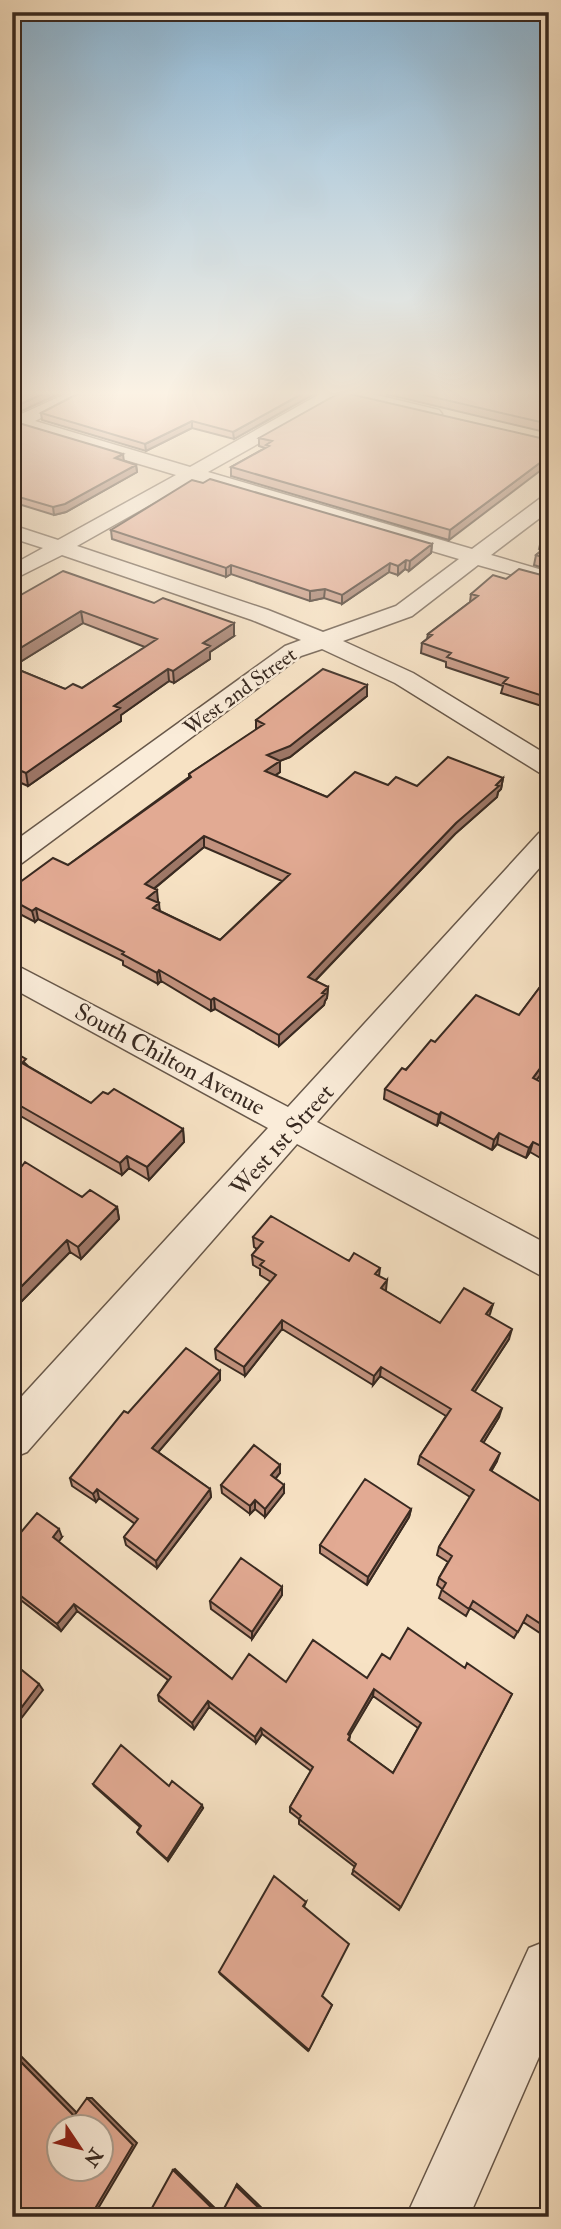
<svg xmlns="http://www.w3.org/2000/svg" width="561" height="2229" font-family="'IM FELL Double Pica',serif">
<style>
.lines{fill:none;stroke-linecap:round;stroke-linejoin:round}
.street-casing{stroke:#68584a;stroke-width:3}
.street{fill:#faecd9;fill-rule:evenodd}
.wall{fill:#c2927e;stroke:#392a21;stroke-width:2;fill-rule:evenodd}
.shaded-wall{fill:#9e7767;stroke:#392a21;stroke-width:2}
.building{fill:#e2aa93;stroke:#392a21;stroke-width:2;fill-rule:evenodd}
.labels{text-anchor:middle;stroke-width:5;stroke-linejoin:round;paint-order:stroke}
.far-street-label{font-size:21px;fill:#392a21;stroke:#faecd9}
.street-label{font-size:24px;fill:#392a21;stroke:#faecd9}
</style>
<rect width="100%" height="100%" fill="#f7e2c4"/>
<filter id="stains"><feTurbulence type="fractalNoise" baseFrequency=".00286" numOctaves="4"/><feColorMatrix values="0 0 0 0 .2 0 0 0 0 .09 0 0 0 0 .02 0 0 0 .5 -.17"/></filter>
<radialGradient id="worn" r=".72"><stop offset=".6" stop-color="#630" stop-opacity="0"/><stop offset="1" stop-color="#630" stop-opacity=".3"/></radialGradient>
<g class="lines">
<defs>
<path id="street" d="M 74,390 L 96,390 L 35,421 L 190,467 L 327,390 L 356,390 L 439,410 L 442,414 L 433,419 L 341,397 L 208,472 L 472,549 L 542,497 L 549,495 L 549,511 L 491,555 L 549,572 L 549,585 L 478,565 L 412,616 L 343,641 L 413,673 L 549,756 L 549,775 L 540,773 L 395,683 L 322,649 L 301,656 L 22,863 L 12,866 L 12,843 L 285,646 L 301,640 L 252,620 L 62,555 L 12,580 L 12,565 L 43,548 L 12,538 L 12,525 L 58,540 L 176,475 L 12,426 L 12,415 L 17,416 ZM 194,480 L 459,559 L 396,606 L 323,632 L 268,610 L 77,546 Z
M 549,830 L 549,857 L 317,1122 L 549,1245 L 549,1280 L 297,1144 L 27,1452 L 12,1458 L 12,1407 L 268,1128 L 12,988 L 12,963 L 288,1107 L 539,833 Z
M 549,1940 L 549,2034 L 469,2217 L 406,2217 L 529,1948 Z"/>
</defs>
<!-- street casing -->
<use href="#street" class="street-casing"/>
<!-- street -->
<use href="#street" class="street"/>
</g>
<!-- wall -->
<path class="wall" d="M 12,390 L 67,390 L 17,413 L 12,413 Z
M 85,390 L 314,390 L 314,394 L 234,439 L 192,428 L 146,451 L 42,420 L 41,413 Z
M 369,390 L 549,390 L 549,433 Z
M 12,421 L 136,465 L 137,472 L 66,512 L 54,515 L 12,502 Z
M 259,438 L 549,440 L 449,540 L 231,476 L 231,467 L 265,448 L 259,446 Z
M 111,530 L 432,544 L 431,553 L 409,571 L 405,569 L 398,575 L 389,572 L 342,604 L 324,598 L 310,601 L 231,574 L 226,577 L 112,539 Z
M 549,533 L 549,570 L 534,565 L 536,555 L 542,550 L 539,549 L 541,540 Z
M 506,579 L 549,703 L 545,707 L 501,693 L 503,686 L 446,667 L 446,662 L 421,653 L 422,643 L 427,639 L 428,634 L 470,602 L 471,594 Z
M 12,600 L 234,636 L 210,652 L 210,659 L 174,683 L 169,681 L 121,715 L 121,721 L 28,786 L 12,779 L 12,667 L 65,689 L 82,688 L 145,647 L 83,623 L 12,667 Z
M 367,685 L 367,696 L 290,757 L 279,761 L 280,772 L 275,776 L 327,797 L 388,785 L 417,786 L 503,778 L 501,789 L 498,792 L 497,797 L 455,834 L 315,981 L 328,987 L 327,998 L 325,1001 L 324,1005 L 279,1046 L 215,1009 L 211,1011 L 161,981 L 158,984 L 123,965 L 123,961 L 38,919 L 35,922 L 12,910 L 12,888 L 68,865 L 189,777 L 189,774 L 256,730 L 256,720 ZM 204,847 L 282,881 L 220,940 L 160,911 L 157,902 L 158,901 L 154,889 Z
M 549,975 L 549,1063 L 536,1080 L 549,1154 L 544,1160 L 530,1152 L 526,1158 L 497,1144 L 492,1150 L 439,1122 L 437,1126 L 384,1099 L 385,1089 L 435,1042 L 519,1015 Z
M 12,1051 L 28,1066 L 91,1103 L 183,1129 L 184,1142 L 149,1180 L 129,1168 L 122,1175 L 12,1111 Z
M 12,1160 L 22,1166 L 82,1197 L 117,1207 L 119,1219 L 81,1259 L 70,1252 L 12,1311 Z
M 253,1237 L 380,1268 L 379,1276 L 385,1291 L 440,1323 L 493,1304 L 488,1316 L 509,1339 L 474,1392 L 499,1417 L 483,1443 L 497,1461 L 491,1471 L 549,1617 L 540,1633 L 523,1622 L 514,1638 L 470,1608 L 466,1616 L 439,1598 L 442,1589 L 437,1585 L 439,1578 L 448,1562 L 437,1555 L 439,1547 L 470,1497 L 418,1464 L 420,1456 L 446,1416 L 380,1376 L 373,1385 L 282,1329 L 245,1376 L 216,1359 L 215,1349 L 271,1282 L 260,1275 L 260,1269 L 253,1265 L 252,1255 L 257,1249 L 254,1247 Z
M 220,1371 L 220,1380 L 158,1452 L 210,1489 L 211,1497 L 157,1568 L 126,1545 L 124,1537 L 135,1524 L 99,1498 L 96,1502 L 72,1486 L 70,1478 L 128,1413 Z
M 280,1465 L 280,1473 L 275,1479 L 284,1493 L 265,1517 L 255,1509 L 250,1514 L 222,1493 L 221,1485 Z
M 411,1509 L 409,1517 L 367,1585 L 320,1553 L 320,1545 Z
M 62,1537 L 58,1542 L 232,1679 L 286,1682 L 367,1678 L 390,1659 L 465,1668 L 512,1694 L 399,1910 L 352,1874 L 355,1867 L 299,1824 L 299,1819 L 290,1812 L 290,1807 L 311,1771 L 262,1734 L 256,1743 L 209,1707 L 194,1729 L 159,1701 L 158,1695 L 168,1680 L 77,1611 L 61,1631 L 13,1594 L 12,1582 L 15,1580 L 12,1578 L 12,1543 ZM 373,1696 L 418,1728 L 393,1773 L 349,1741 L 350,1736 L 349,1735 Z
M 282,1587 L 282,1595 L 252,1639 L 211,1609 L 210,1601 Z
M 93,1784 L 169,1786 L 203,1808 L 168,1861 L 138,1834 L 137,1832 L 140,1827 L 94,1786 Z
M 306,1902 L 304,1907 L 322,1996 L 332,2005 L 308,2051 L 220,1974 L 219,1972 Z"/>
<!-- shaded-wall -->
<path class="shaded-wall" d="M 51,390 L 67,390 L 17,413 L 16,406 Z
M 309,390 L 314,390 L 314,394 L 234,439 L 233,432 Z
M 192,421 L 192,428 L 146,451 L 145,444 Z
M 123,454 L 124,462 L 115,458 Z
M 549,456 L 549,464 L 449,540 L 450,530 Z
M 136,465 L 137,472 L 66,512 L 54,515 L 53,507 Z
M 432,544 L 431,553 L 409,571 L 410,561 Z
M 406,560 L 405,569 L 398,575 L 398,566 Z
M 390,563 L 389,572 L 342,604 L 342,595 Z
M 231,565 L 231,574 L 226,577 L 226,568 Z
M 325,589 L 324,598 L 310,601 L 310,591 Z
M 81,611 L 83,623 L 12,667 L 12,653 Z
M 234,623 L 234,636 L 210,652 L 210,659 L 174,683 L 173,671 L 203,643 Z
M 168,669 L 169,681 L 121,715 L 121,721 L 28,786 L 26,773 L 114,706 Z
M 367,685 L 367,696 L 290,757 L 267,766 L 267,755 Z
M 549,695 L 549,703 L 545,707 L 546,697 Z
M 280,761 L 280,772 L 265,782 L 265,771 Z
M 503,778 L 501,789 L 498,792 L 497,797 L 455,834 L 308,988 L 308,977 L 456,823 Z
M 204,836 L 204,847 L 146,895 L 145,884 Z
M 157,890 L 158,901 L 148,909 L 147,898 Z
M 159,903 L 160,914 L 153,908 Z
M 36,908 L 38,919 L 35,922 L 32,911 Z
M 159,970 L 161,981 L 158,984 L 157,973 Z
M 328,987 L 327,998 L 325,1001 L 324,1005 L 279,1046 L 279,1035 Z
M 214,998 L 215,1009 L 211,1011 L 211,1000 Z
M 549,1056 L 549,1063 L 530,1089 L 533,1078 Z
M 441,1112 L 439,1122 L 437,1126 L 439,1115 Z
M 183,1129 L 184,1142 L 149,1180 L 147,1167 Z
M 499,1133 L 497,1144 L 492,1150 L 494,1140 Z
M 533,1142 L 530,1152 L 526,1158 L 529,1148 Z
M 549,1147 L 549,1154 L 544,1160 L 547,1149 Z
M 127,1156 L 129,1168 L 122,1175 L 120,1163 Z
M 117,1207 L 119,1219 L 81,1259 L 78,1247 Z
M 67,1240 L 70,1252 L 12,1311 L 12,1296 Z
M 387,1280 L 386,1290 L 380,1298 L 381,1288 Z
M 493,1304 L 490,1314 L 483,1324 L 486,1314 Z
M 282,1320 L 282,1329 L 245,1376 L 244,1367 Z
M 512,1329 L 509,1339 L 470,1399 L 472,1390 Z
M 381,1367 L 380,1376 L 373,1385 L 374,1376 Z
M 220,1371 L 220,1380 L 154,1457 L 152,1448 Z
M 502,1408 L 499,1417 L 479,1450 L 481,1441 Z
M 500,1453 L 497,1461 L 487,1479 L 490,1470 Z
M 280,1465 L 280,1473 L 271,1484 L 271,1475 Z
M 284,1485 L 284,1493 L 265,1517 L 265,1509 Z
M 97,1489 L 99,1498 L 96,1502 L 93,1494 Z
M 210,1489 L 211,1497 L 157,1568 L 156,1561 Z
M 255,1500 L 255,1509 L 250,1514 L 250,1506 Z
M 411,1509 L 409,1517 L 367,1585 L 368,1577 Z
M 59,1529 L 62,1537 L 56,1545 L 53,1537 Z
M 282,1587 L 282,1595 L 252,1639 L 252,1632 Z
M 74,1604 L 77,1611 L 61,1631 L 57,1624 Z
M 39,1684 L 43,1690 L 13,1729 L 12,1728 L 12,1720 Z
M 374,1689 L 373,1696 L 347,1740 L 348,1734 Z
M 208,1701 L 209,1707 L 194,1729 L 192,1723 Z
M 261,1728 L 262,1734 L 256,1743 L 255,1737 Z
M 15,1729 L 19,1735 L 12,1744 L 12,1733 Z
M 202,1805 L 203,1808 L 168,1861 L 167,1859 Z
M 12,2047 L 80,2116 L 74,2116 L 12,2053 Z
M 87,2098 L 92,2098 L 137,2143 L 93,2217 L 90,2217 Z
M 175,2169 L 221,2214 L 220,2216 L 173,2170 Z
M 237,2184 L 271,2217 L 268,2217 L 236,2186 Z"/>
<!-- building -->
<path class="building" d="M 12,390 L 51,390 L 16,406 L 12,406 L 12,399 L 15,398 L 12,397 Z
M 85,390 L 309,390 L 233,432 L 192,421 L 145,444 L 41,413 Z
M 403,390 L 549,390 L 549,424 Z
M 341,392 L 549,440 L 549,456 L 450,530 L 231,467 L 269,446 L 266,445 L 272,441 L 259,438 Z
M 12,421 L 123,454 L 115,458 L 136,465 L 65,504 L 53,507 L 12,495 Z
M 210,479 L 432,544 L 410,561 L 406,560 L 398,566 L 390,563 L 342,595 L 325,589 L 310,591 L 231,565 L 226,568 L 111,530 L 192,480 L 203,483 Z
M 549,533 L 549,542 L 541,540 Z
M 549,545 L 549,560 L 536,555 Z
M 519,569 L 549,577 L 549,695 L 546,697 L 503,683 L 508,678 L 447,657 L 451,653 L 422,643 L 432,635 L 428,634 L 478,596 L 471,594 L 493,575 L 506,579 Z
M 63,571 L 154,603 L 163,598 L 234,623 L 203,643 L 210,646 L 173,671 L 168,669 L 114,706 L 120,708 L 26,773 L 12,767 L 12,739 L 14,738 L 12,737 L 12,667 L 65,689 L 73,684 L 82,688 L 157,639 L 81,611 L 12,653 L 12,600 Z
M 323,669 L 367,685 L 290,746 L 267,755 L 280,761 L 265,771 L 327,797 L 355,772 L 388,785 L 396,777 L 417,786 L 448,757 L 503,778 L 496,785 L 499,786 L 456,823 L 308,977 L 328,987 L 322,993 L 325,994 L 279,1035 L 214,998 L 211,1000 L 159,970 L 157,973 L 122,954 L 124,952 L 36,908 L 32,911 L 12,900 L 12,888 L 53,858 L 68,865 L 113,833 L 191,777 L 189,774 L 264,724 L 256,720 ZM 204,836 L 290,874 L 220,940 L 153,908 L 159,903 L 147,898 L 157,890 L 145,884 Z
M 549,975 L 549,1056 L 533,1078 L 549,1086 L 549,1147 L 547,1149 L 533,1142 L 529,1148 L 499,1133 L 494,1140 L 441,1112 L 439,1115 L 385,1089 L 402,1068 L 406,1070 L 431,1040 L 435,1042 L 476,995 L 519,1015 Z
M 12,1051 L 26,1059 L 22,1063 L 91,1103 L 103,1092 L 108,1094 L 114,1089 L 183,1129 L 147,1167 L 127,1156 L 120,1163 L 12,1101 Z
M 12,1160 L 22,1166 L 25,1162 L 82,1197 L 90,1190 L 117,1207 L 78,1247 L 67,1240 L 12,1296 Z
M 271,1216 L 349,1261 L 354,1253 L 380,1268 L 375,1274 L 387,1280 L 381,1288 L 440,1323 L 464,1288 L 493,1304 L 486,1314 L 512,1329 L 472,1390 L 502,1408 L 481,1441 L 500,1453 L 490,1470 L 549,1507 L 549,1617 L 544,1626 L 527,1615 L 518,1632 L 473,1601 L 469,1609 L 442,1590 L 446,1583 L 439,1578 L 452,1556 L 439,1547 L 474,1490 L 420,1456 L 451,1409 L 381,1367 L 374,1376 L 282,1320 L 244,1367 L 215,1349 L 276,1275 L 260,1265 L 264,1261 L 252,1255 L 263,1242 L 253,1237 Z
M 186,1348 L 220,1371 L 152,1448 L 210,1489 L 156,1561 L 124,1537 L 138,1519 L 97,1489 L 93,1494 L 70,1478 L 124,1411 L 128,1413 Z
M 254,1445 L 280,1465 L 271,1475 L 284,1485 L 265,1509 L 255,1500 L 250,1506 L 221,1485 Z
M 365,1479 L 411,1509 L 368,1577 L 320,1545 Z
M 37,1513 L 59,1529 L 53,1537 L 232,1679 L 249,1654 L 286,1682 L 313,1640 L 367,1678 L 382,1654 L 390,1659 L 408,1628 L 465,1668 L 467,1663 L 512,1694 L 401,1907 L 353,1870 L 356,1864 L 299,1819 L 301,1816 L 290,1807 L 313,1767 L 261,1728 L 255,1737 L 208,1701 L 192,1723 L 158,1695 L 171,1677 L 74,1604 L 57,1624 L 12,1589 L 12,1582 L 17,1577 L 12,1573 L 12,1543 ZM 374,1689 L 421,1723 L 393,1773 L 348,1740 L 350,1736 L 348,1734 Z
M 241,1558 L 282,1587 L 252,1632 L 210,1601 Z
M 12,1662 L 39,1684 L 12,1720 Z
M 121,1745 L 169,1786 L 172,1781 L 202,1805 L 167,1859 L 137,1832 L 141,1826 L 93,1784 Z
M 274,1876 L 306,1902 L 303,1906 L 349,1944 L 322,1996 L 332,2005 L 309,2050 L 219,1972 Z
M 12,2053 L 74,2116 L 87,2098 L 133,2145 L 90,2217 L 12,2217 ZM 60,2127 L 102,2127 L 102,2169 L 60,2169 Z
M 173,2170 L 220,2216 L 236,2186 L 268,2217 L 147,2217 Z"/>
<!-- sky -->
<linearGradient id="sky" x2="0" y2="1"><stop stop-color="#8bb7d7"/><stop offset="0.56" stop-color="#fbf2e4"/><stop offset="1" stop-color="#fbf2e4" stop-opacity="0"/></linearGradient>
<rect width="561" height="702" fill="url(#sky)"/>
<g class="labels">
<!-- far-street labels -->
<g class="far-street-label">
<text transform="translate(240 691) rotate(-36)" y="7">West 2nd Street</text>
</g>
<!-- street labels -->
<g class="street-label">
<text transform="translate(170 1059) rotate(28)" y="8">South Chilton Avenue</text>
<text transform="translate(282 1140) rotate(-48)" y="8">West 1st Street</text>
</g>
</g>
<!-- margin -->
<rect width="561" height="2229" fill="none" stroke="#f7e2c4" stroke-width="42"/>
<rect x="14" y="14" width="533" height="2201" fill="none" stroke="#392a21" stroke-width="3.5"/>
<rect x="21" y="21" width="519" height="2187" fill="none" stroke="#392a21" stroke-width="2"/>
<!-- north arrow -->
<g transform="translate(80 2148) rotate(125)"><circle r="33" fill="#faecd9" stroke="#ad9e8f" stroke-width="2"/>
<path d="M0-5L12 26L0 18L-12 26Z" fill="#8f2418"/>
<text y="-10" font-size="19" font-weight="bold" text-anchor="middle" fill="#392a21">N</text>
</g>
<rect width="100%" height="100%" filter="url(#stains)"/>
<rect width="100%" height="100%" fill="url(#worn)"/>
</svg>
